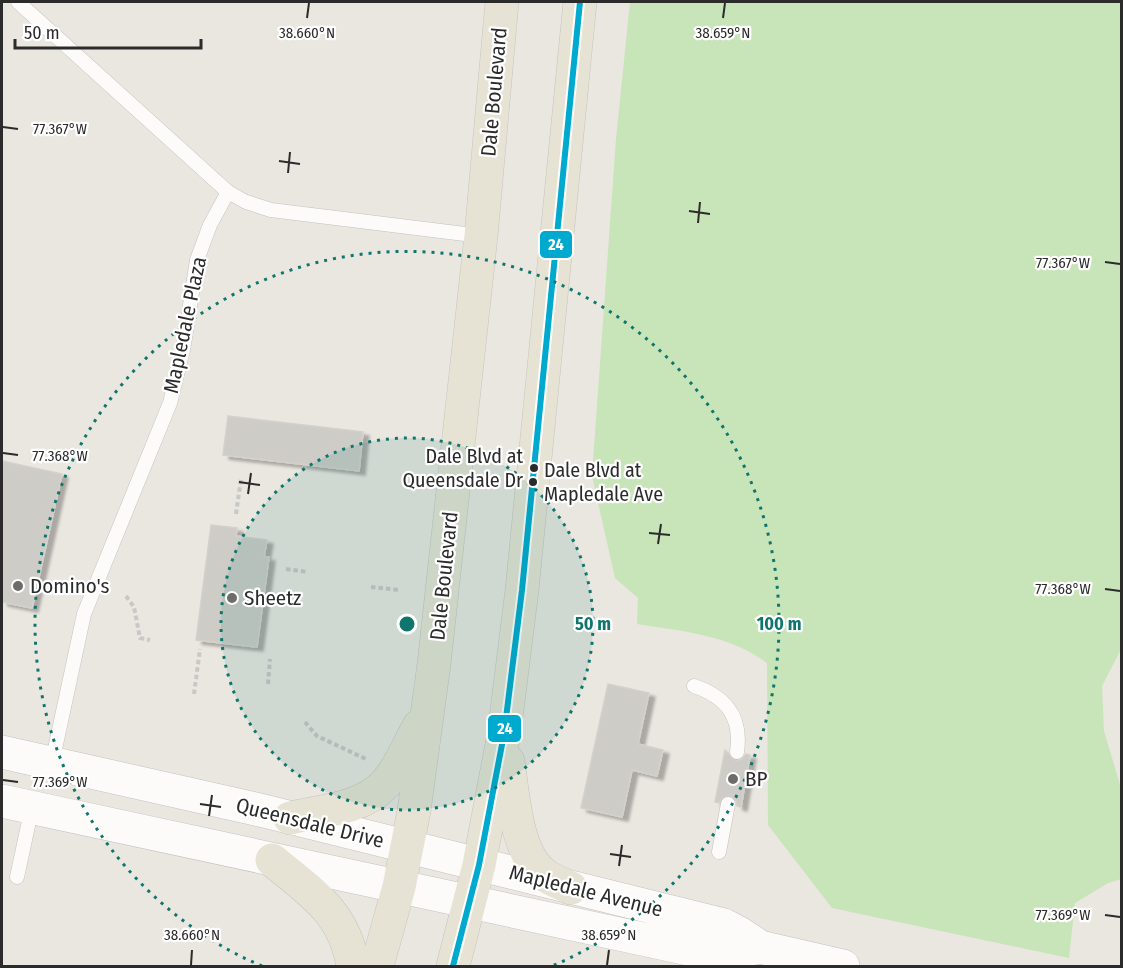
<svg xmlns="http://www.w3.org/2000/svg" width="1123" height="968" font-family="'Fira Sans Condensed',sans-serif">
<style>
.green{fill:#c8e4b9}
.building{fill:#ceccc7;stroke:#d4d1cc;stroke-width:1.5;filter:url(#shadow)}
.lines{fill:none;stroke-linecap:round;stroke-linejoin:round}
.service-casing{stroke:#c3c2c1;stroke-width:15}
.tertiary-casing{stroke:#c3c2c1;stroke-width:34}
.primary-casing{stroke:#c5c4c1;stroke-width:34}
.path{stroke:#c8c8c7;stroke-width:4;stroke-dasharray:4.5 3;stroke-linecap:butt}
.service{stroke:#fcfbfa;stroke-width:14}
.tertiary{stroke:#fcfbfa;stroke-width:33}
.primary{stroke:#e7e3d4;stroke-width:33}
.bus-1-casing{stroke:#fff;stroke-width:10}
.bus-1{stroke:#00a9ce;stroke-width:6}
.ticks{fill:none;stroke:#2b2b2b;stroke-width:2}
.ring{fill:none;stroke:#0f766e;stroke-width:3;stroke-dasharray:3 6}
.bus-dot{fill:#2b2b2b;stroke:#fff;stroke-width:2}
.poi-dot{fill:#6e6c6a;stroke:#fff;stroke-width:2}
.labels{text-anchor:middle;stroke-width:4.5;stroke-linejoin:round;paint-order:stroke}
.bus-label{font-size:20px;fill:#2b2b2b;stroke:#fff;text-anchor:end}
.street-label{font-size:21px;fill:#2b2b2b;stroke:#fff}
.poi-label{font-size:21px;fill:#2b2b2b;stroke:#fff;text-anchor:start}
.ticks-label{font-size:15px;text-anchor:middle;fill:#2b2b2b;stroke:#fff;stroke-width:4.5;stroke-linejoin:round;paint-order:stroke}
.centre{fill:#0f766e;stroke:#fff;stroke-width:3}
.ring-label{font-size:18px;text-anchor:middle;font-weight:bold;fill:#0f766e;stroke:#fff;stroke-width:4.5;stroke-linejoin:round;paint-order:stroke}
.line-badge{stroke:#fff;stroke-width:2}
.badge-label{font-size:16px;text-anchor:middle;font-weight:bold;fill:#fff}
</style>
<defs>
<filter id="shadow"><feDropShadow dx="6" dy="4" stdDeviation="1.5" flood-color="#0004"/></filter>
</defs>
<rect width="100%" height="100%" fill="#eae6e0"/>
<!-- green -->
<path class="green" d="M 630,2 L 1121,2 L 1122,647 L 1102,686 L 1104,731 L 1121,788 L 1121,879 L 1108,883 L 1075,903 L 1069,958 L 832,908 L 768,825 L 767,663 C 730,635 682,631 637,624 L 638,598 L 615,578 L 592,476 L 616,139 Z"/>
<!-- building -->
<path class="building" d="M 228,416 L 363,432 L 359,471 L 223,455 Z
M 2,461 L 62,474 L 32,608 L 2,602 Z
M 211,525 L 237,528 L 236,536 L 267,540 L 264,557 L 269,557 L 257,647 L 196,640 Z
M 608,684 L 649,693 L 638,744 L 663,750 L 657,776 L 632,770 L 622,817 L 581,808 Z
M 725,750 L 736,761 L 741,760 L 746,754 L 750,755 L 741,807 L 737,806 L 736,800 L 730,795 L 722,798 L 719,803 L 715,802 Z"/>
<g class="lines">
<defs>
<path id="service" d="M 18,2 L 228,192 L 246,202 L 271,210 L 481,236
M 694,686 C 727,697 742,717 737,752
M 52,763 L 84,614 L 170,403 L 183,350 L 197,260 L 210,225 L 228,192
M 719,852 L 728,804
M 17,877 L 32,807"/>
<path id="tertiary" d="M 2,752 L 264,811 L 724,925 L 739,933 L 760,947 L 843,966
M 2,801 L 698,951 L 725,954 L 760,947"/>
<path id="primary" d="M 508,761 C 513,793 516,856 545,875 C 553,881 563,884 571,888
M 290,818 C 322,811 363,809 386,783 C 400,767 409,744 419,726
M 272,860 C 311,892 345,913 353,966
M 377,966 L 399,887 L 414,811 L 434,664 L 481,236 L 502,2
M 453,966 L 479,865 L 504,734 L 522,590 L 580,2"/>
</defs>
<!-- service casing -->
<use href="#service" class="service-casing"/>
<!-- tertiary casing -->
<use href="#tertiary" class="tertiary-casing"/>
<!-- primary casing -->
<use href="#primary" class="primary-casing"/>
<!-- path -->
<path class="path" d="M 236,514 L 241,479
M 286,569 L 308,572
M 371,587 L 399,590
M 126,596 L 134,607 L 140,638 L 150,640
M 268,684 L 270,659
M 194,694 L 200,649
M 305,722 L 317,736 L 368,760"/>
<!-- service -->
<use href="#service" class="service"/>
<!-- tertiary -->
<use href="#tertiary" class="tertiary"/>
<!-- primary -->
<use href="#primary" class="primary"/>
<defs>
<path id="bus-1" d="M 453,966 L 479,865 L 504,734 L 522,590 L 580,2"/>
</defs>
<!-- bus-1 casing -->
<use href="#bus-1" class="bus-1-casing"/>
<!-- bus-1 -->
<use href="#bus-1" class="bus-1"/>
</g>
<!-- ticks -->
<path class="ticks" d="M 307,18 L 309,3M 723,18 L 725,3M 3,127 L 18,129M 279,161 L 300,164M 288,173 L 290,152M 689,211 L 710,214M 698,223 L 700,202M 1105,262 L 1120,264M 3,453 L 18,455M 239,482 L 260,485M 248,494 L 251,473M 649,533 L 670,535M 658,544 L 661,524M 1105,589 L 1120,591M 3,780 L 18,782M 200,804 L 221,807M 209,816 L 212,795M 610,854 L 631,857M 619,866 L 622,845M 1105,915 L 1120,917M 191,965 L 192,950M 607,965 L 609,950"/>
<!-- distance rings -->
<circle cx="407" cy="624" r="186" fill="#0f766e" fill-opacity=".12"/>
<g class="ring">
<circle cx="407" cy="624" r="186"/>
<path d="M262 966A372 372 0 1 1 552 966"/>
</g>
<!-- markers -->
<g class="bus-dot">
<circle cx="534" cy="468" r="5"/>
<circle cx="533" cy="482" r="5"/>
</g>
<g class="poi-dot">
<circle cx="18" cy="586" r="6"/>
<circle cx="232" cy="598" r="6"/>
<circle cx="733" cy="779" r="6"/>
</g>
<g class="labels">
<!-- bus labels -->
<g class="bus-label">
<text x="523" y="463">Dale Blvd at<tspan x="523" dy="24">Queensdale Dr</tspan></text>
<text x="544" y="477" text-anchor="start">Dale Blvd at<tspan x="544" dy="24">Mapledale Ave</tspan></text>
</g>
<!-- street labels -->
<g class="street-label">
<text transform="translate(494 92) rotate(-85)" y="7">Dale Boulevard</text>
<text transform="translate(185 325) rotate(-78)" y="7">Mapledale Plaza</text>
<text transform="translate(444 576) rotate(-84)" y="7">Dale Boulevard</text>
<text transform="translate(310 823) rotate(14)" y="7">Queensdale Drive</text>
<text transform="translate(586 891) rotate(14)" y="7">Mapledale Avenue</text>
</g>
<!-- poi labels -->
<g class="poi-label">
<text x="30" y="593">Domino's</text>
<text x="244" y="605">Sheetz</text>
<text x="745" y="786">BP</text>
</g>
</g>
<g class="ticks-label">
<text x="307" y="38">38.660°N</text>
<text x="723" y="38">38.659°N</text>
<text x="60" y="134">77.367°W</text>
<text x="1063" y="268">77.367°W</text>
<text x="60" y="461">77.368°W</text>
<text x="1063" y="594">77.368°W</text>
<text x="60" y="787">77.369°W</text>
<text x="1063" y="920">77.369°W</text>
<text x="192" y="940">38.660°N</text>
<text x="609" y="940">38.659°N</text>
</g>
<circle cx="407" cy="624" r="9" class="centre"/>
<g class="ring-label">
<text x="593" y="630">50 m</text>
<text x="779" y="630">100 m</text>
</g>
<g class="line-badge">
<rect x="539" y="230" width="34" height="29" rx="6" fill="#00a9ce"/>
<rect x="487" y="714" width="35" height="29" rx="6" fill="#00a9ce"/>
</g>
<g class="badge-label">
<text x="556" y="250">24</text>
<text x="505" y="734">24</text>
</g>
<!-- border -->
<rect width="1123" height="968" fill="none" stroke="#2b2b2b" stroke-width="6"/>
<!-- scale -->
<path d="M15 39v9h186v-9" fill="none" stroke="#2b2b2b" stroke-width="3"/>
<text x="24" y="39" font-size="18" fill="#2b2b2b" stroke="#ffffff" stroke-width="4.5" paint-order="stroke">50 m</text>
</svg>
